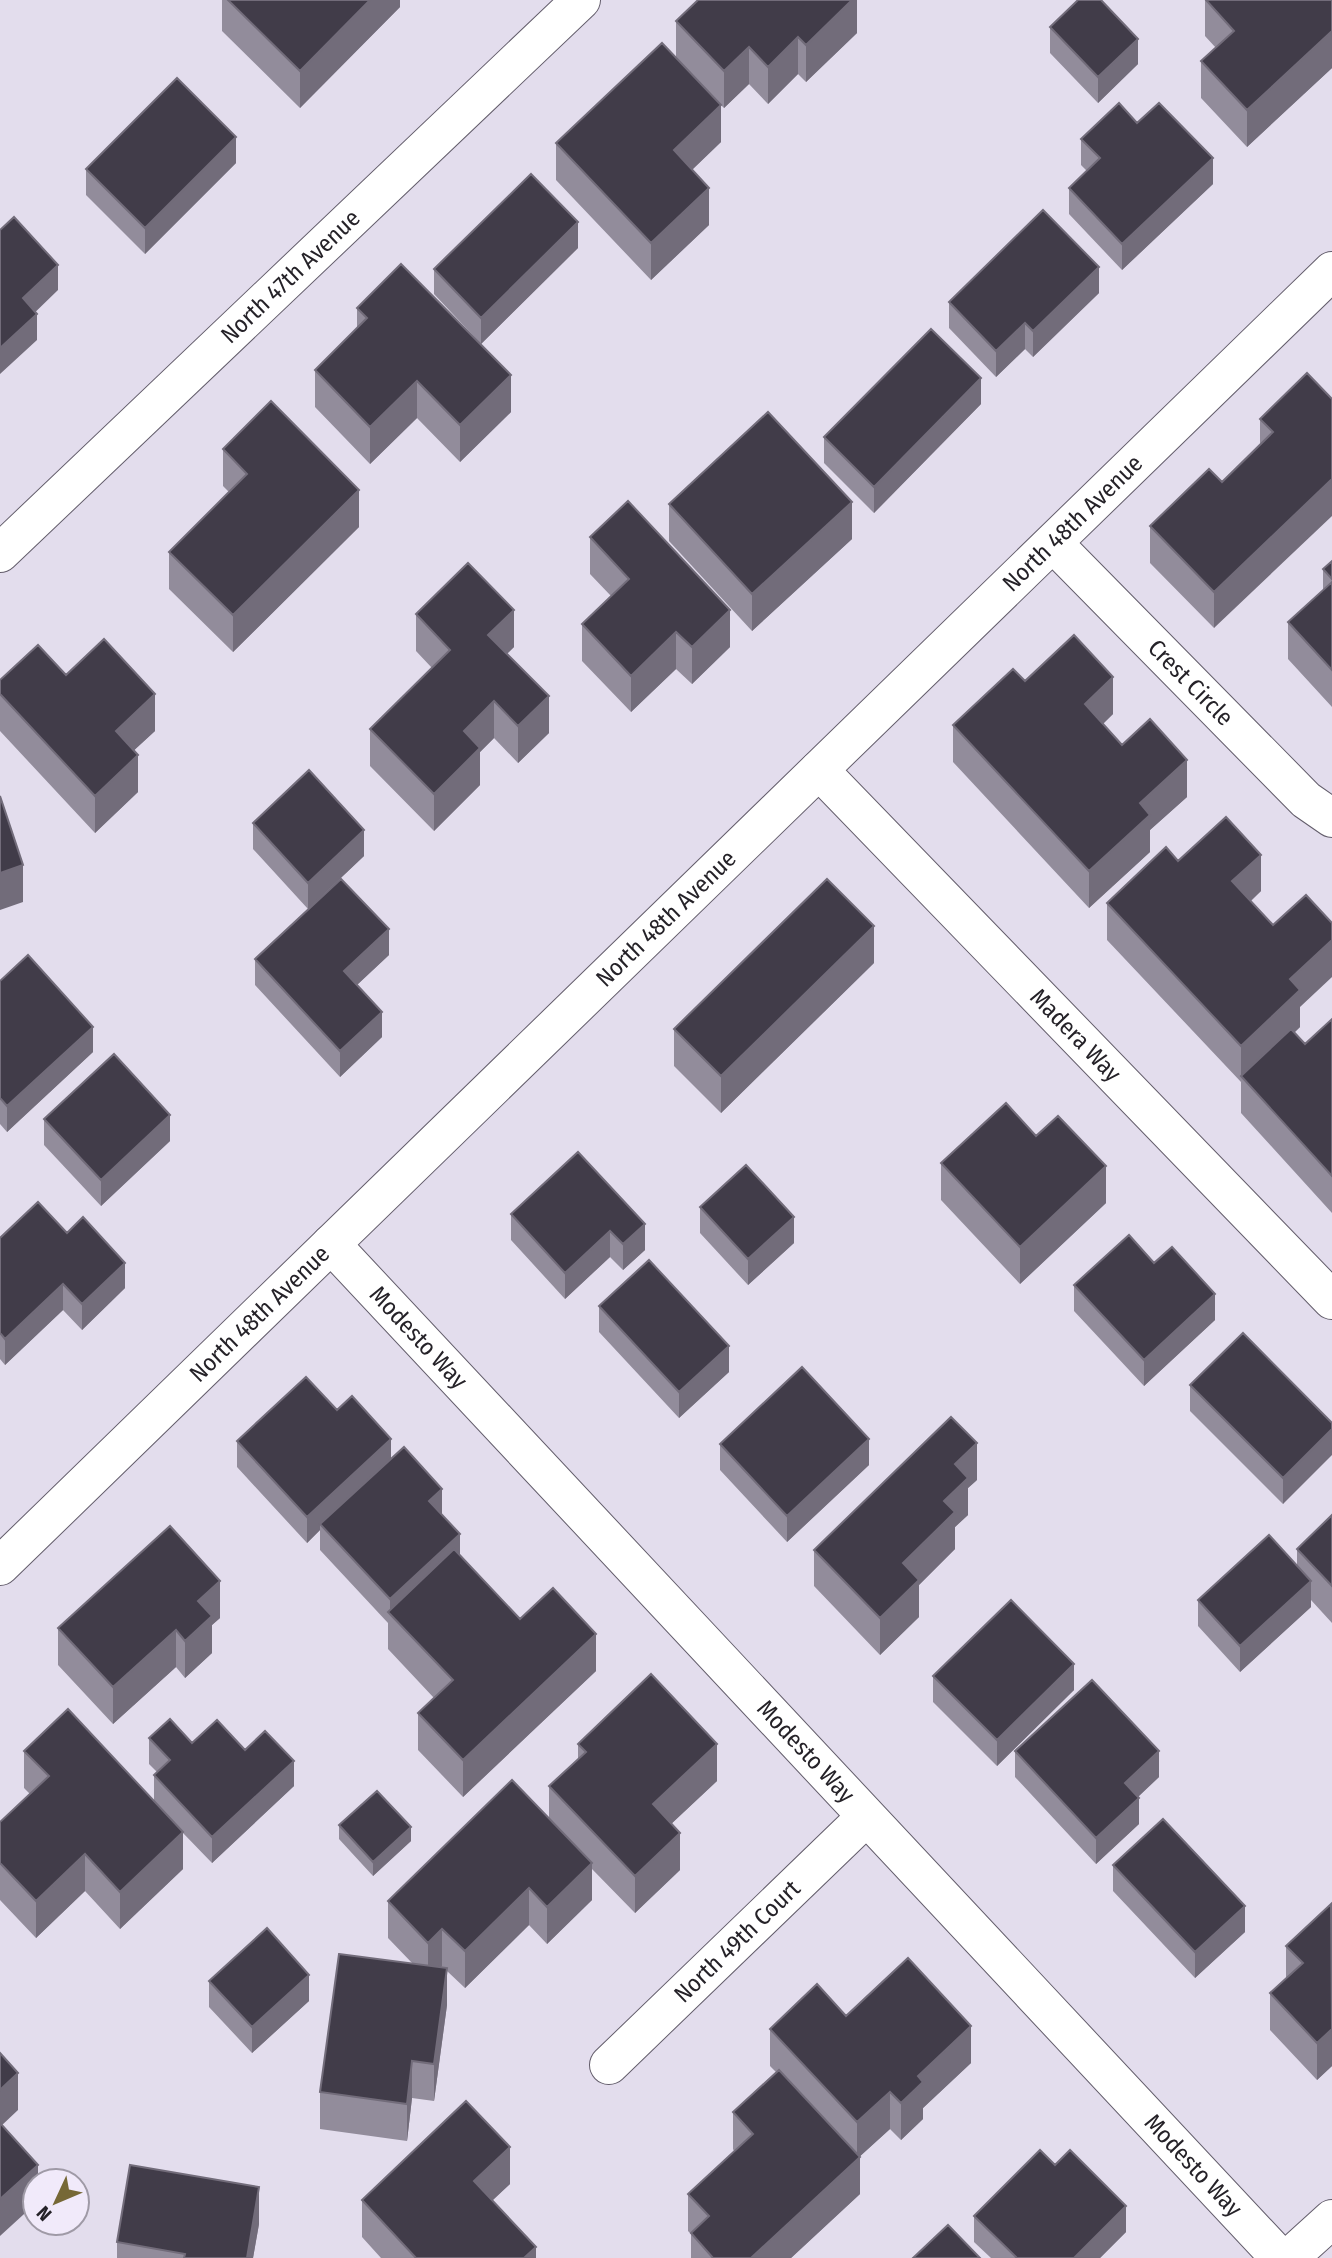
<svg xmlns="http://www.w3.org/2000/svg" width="1332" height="2258" font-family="'Fira Sans Condensed',sans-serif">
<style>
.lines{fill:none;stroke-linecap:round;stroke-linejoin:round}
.minor-casing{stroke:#635d6b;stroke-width:40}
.minor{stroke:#fff;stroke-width:38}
.wall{fill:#928c9b}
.shaded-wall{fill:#726c7a}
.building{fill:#413c49;stroke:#726c7a;stroke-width:2}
.labels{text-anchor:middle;stroke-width:7;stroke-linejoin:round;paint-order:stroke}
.street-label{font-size:24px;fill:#252228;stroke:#f1eafa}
</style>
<rect width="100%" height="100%" fill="#e3dded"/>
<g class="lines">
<defs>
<g id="minor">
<path id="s1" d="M 1053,543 L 1306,800 L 1332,818"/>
<path id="s2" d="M 0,553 L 581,0"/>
<path id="s3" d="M 819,770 L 1332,1300"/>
<path id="s4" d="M 331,1244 L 1280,2258"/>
<path id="s5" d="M 0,1566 L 1332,271"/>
<path id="s6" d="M 609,2065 L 866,1817"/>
<path d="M 1289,2258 L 1332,2219"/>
</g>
</defs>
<!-- minor casing -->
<use href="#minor" class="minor-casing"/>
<!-- minor -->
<use href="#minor" class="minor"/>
</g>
<!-- wall -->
<path class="wall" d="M 222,0 L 400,0 L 400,7 L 300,108 L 222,31 Z
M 857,0 L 857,33 L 806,82 L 798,74 L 768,104 L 749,84 L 724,108 L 721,105 L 721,142 L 692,170 L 709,225 L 651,280 L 556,180 L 556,143 L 676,57 L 676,21 Z
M 1205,0 L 1332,0 L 1332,68 L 1247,147 L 1201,98 L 1201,61 L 1216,48 L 1205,36 Z
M 1050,27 L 1138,64 L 1098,103 L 1050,53 Z
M 1137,123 L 1213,184 L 1122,270 L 1069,214 L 1069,188 L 1087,171 L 1081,165 L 1081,139 Z
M 236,163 L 145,254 L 86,195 L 86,169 Z
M 578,248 L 481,344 L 434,294 L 434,269 Z
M 1099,293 L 1033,357 L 1025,349 L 996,377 L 949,328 L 949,302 Z
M 357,308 L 511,412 L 460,462 L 417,418 L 370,464 L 315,407 L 315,370 L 357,328 Z
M 1307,373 L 1214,628 L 1150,563 L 1150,526 L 1222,482 L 1260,445 L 1260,419 Z
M 981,404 L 874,513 L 824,463 L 824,437 Z
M 223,449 L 359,527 L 233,652 L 169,589 L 169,552 L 229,492 L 223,486 Z
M 669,504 L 852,539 L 752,631 L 669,541 Z
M 590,537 L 730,647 L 692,684 L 676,669 L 631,712 L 582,661 L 582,624 L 611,596 L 590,574 Z
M 1332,561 L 1332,707 L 1288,659 L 1288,622 L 1323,590 L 1323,569 Z
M 416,614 L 514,647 L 507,654 L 549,733 L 518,763 L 494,738 L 480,752 L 480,785 L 434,831 L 370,766 L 370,729 L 432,668 L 416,651 Z
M 66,675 L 155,731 L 134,750 L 138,792 L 95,833 L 0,731 L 0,680 Z
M 1025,681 L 1113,714 L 1103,724 L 1122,745 L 1187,797 L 1150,830 L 1150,852 L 1089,908 L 953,762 L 953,725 Z
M 253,823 L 364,856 L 308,909 L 253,849 Z
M 1178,861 L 1261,891 L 1251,901 L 1300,1007 L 1300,1027 L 1294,1033 L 1305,1044 L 1332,1019 L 1332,1213 L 1241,1113 L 1241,1082 L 1107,940 L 1107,903 Z
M 389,955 L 357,985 L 382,1037 L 340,1077 L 255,985 L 255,959 Z
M 874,963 L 721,1113 L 674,1066 L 674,1029 Z
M 0,981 L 93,1052 L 7,1132 L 0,1124 Z
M 44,1119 L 170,1141 L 101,1206 L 44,1145 Z
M 1036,1136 L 1106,1203 L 1020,1284 L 941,1200 L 941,1163 Z
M 578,1152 L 645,1250 L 623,1270 L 610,1257 L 565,1299 L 511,1240 L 511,1214 Z
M 700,1207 L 794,1243 L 748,1285 L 700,1233 Z
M 67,1233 L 125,1288 L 82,1330 L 63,1310 L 5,1365 L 0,1359 L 0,1238 Z
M 1154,1263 L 1215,1320 L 1144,1386 L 1074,1311 L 1074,1285 Z
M 599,1306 L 729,1372 L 679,1418 L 599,1332 Z
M 1190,1385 L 1332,1423 L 1283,1504 L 1190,1411 Z
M 337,1410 L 391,1458 L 442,1515 L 460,1555 L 520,1619 L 596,1671 L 463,1797 L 418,1750 L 418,1713 L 434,1698 L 388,1649 L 388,1623 L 320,1550 L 320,1530 L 307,1543 L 237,1467 L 237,1441 Z
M 720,1444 L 869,1465 L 787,1542 L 720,1470 Z
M 977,1480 L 968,1488 L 968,1515 L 955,1527 L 955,1549 L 919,1585 L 919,1617 L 880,1655 L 814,1586 L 814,1550 Z
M 1332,1515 L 1332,1623 L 1311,1600 L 1311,1607 L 1240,1672 L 1198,1626 L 1198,1600 L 1297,1566 L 1297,1549 Z
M 220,1618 L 212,1625 L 212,1653 L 185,1678 L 176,1667 L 113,1724 L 58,1665 L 58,1628 Z
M 933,1676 L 1074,1690 L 997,1766 L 933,1702 Z
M 149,1738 L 192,1743 L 245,1750 L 294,1786 L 212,1863 L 183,1833 L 183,1869 L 120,1929 L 85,1891 L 36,1938 L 0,1900 L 0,1822 L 30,1794 L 24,1788 L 24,1751 L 154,1800 L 154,1775 L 157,1772 L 149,1764 Z
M 578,1744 L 717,1781 L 671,1824 L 680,1870 L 635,1913 L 592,1869 L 592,1900 L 547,1944 L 529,1925 L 465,1988 L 447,1971 L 447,2005 L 434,2101 L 412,2098 L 407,2141 L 320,2129 L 320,2092 L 413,1964 L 388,1938 L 388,1901 L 549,1818 L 549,1786 L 578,1759 Z
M 1015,1751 L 1159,1777 L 1138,1797 L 1139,1824 L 1096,1864 L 1015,1777 Z
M 339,1825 L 411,1841 L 373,1876 L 339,1839 Z
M 1113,1865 L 1245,1932 L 1195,1978 L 1113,1891 Z
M 1332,1905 L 1332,2066 L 1317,2080 L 1270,2030 L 1270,1993 L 1286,1979 L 1286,1946 Z
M 209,1981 L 309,2001 L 252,2053 L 209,2007 Z
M 846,2016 L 971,2063 L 923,2108 L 923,2119 L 901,2140 L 890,2129 L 859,2157 L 860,2194 L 791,2258 L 691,2258 L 691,2234 L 688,2231 L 688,2194 L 734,2151 L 733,2149 L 733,2112 L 776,2072 L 770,2066 L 770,2029 Z
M 1055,2165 L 1126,2232 L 1100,2258 L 991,2258 L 974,2242 L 974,2216 Z
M 510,2184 L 492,2200 L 536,2258 L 381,2258 L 362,2237 L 362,2200 Z
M 259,2224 L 253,2258 L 117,2258 L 117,2242 Z"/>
<!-- shaded-wall -->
<path class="shaded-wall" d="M 370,0 L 400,0 L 400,7 L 300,108 L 300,71 Z
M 852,0 L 857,0 L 857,33 L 806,82 L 806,45 Z
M 1332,31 L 1332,68 L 1247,147 L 1247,110 Z
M 798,37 L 798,74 L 768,104 L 768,67 Z
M 1138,39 L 1138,64 L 1098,103 L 1098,77 Z
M 749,47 L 749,84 L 724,108 L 724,71 Z
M 721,105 L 721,142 L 674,187 L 674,150 Z
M 236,137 L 236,163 L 145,254 L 145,228 Z
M 1213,158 L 1213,184 L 1122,270 L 1122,244 Z
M 709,188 L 709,225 L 651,280 L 651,243 Z
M 578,222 L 578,248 L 481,344 L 481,318 Z
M 58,265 L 58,290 L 23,324 L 23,298 Z
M 1099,267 L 1099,293 L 1033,357 L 1033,331 Z
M 37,314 L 37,340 L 0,374 L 0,348 Z
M 1025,323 L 1025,349 L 996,377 L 996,351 Z
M 511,375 L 511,412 L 460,462 L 460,425 Z
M 981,378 L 981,404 L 874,513 L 874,487 Z
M 417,381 L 417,418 L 370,464 L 370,427 Z
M 1332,479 L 1332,516 L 1214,628 L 1214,592 Z
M 359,490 L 359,527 L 233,652 L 233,615 Z
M 852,502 L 852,539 L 752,631 L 752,594 Z
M 514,610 L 514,647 L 488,672 L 488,635 Z
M 730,610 L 730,647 L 692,684 L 692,647 Z
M 676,632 L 676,669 L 631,712 L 631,676 Z
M 1113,677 L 1113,714 L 1085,741 L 1085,704 Z
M 155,694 L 155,731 L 116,767 L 116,731 Z
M 549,696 L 549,733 L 518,763 L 518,726 Z
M 494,701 L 494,738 L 480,752 L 480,785 L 434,831 L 434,794 L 464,731 Z
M 138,755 L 138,792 L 95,833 L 95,796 Z
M 1187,760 L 1187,797 L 1150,830 L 1150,852 L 1089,908 L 1089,871 L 1140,803 Z
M 364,830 L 364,856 L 308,909 L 308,883 Z
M 1261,855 L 1261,891 L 1232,918 L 1232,881 Z
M 23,865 L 23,902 L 0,910 L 0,873 Z
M 874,926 L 874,963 L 721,1113 L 721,1076 Z
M 389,929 L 389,955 L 344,997 L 344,971 Z
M 1332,940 L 1332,977 L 1300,1007 L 1300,1027 L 1244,1080 L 1241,1076 L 1241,1046 L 1290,979 Z
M 382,1012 L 382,1037 L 340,1077 L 340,1051 Z
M 93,1027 L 93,1052 L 7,1132 L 7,1106 Z
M 170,1115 L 170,1141 L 101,1206 L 101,1180 Z
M 1106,1166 L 1106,1203 L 1020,1284 L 1020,1247 Z
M 794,1217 L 794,1243 L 748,1285 L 748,1259 Z
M 645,1224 L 645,1250 L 623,1270 L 623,1244 Z
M 610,1231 L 610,1257 L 565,1299 L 565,1273 Z
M 125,1263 L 125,1288 L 82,1330 L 82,1304 Z
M 63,1284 L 63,1310 L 5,1365 L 5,1339 Z
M 1215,1294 L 1215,1320 L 1144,1386 L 1144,1360 Z
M 729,1346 L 729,1372 L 679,1418 L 679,1392 Z
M 1332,1429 L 1332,1455 L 1283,1504 L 1283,1478 Z
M 391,1439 L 391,1465 L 320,1524 L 320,1530 L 307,1543 L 307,1517 Z
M 869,1439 L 869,1465 L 787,1542 L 787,1516 Z
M 977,1443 L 977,1480 L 968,1488 L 968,1515 L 955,1527 L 955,1549 L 919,1585 L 919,1617 L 880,1655 L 880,1618 L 903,1563 L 944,1501 L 955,1464 Z
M 442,1489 L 442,1515 L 429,1501 Z
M 460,1534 L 460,1560 L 390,1614 L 390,1599 Z
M 220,1581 L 220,1618 L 212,1625 L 212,1653 L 185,1678 L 185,1641 L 198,1601 Z
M 1311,1581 L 1311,1607 L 1240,1672 L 1240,1646 Z
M 176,1630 L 176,1667 L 113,1724 L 113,1687 Z
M 596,1634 L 596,1671 L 463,1797 L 463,1760 Z
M 1074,1664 L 1074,1690 L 997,1766 L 997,1740 Z
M 717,1744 L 717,1781 L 653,1841 L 653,1804 Z
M 1159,1751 L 1159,1777 L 1125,1809 L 1125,1783 Z
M 294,1761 L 294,1786 L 212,1863 L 212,1837 Z
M 1139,1798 L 1139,1824 L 1096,1864 L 1096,1838 Z
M 411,1827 L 411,1841 L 373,1876 L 373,1862 Z
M 183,1832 L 183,1869 L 120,1929 L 120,1892 Z
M 680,1833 L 680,1870 L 635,1913 L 635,1876 Z
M 85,1854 L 85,1891 L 36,1938 L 36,1901 Z
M 592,1863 L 592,1900 L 547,1944 L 547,1907 Z
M 529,1888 L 529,1925 L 465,1988 L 465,1951 Z
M 1245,1906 L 1245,1932 L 1195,1978 L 1195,1952 Z
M 442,1929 L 442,1966 L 428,1980 L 428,1943 Z
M 447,1968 L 447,2005 L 434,2101 L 434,2064 Z
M 309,1975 L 309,2001 L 252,2053 L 252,2027 Z
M 971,2026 L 971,2063 L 923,2108 L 923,2119 L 901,2140 L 901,2103 L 918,2076 Z
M 1332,2029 L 1332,2066 L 1317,2080 L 1317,2043 Z
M 412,2061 L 412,2098 L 407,2141 L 407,2104 Z
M 18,2073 L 18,2110 L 0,2127 L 0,2090 Z
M 890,2092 L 890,2129 L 857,2159 L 857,2122 Z
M 510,2147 L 510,2184 L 474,2218 L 474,2181 Z
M 860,2157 L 860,2194 L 791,2258 L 751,2258 Z
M 38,2165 L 38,2181 L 35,2181 L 35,2204 L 0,2236 L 0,2199 Z
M 259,2187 L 259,2224 L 253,2258 L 247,2258 Z
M 1126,2206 L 1126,2232 L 1100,2258 L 1074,2258 Z
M 536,2247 L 536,2258 L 524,2258 Z"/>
<!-- building -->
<path class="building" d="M 228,0 L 370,0 L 300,71 Z
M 698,0 L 852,0 L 806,45 L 798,37 L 768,67 L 749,47 L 724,71 L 676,21 Z
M 1078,0 L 1101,0 L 1138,39 L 1098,77 L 1050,27 Z
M 1206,0 L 1332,0 L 1332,31 L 1247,110 L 1201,61 L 1234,31 Z
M 662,43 L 721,105 L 674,150 L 709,188 L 651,243 L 556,143 Z
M 177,78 L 236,137 L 145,228 L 86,169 Z
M 1119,103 L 1137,123 L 1159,103 L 1213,158 L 1122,244 L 1069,188 L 1100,158 L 1081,139 Z
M 531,174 L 578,222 L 481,318 L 434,269 Z
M 1043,210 L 1099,267 L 1033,331 L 1025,323 L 996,351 L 949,302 Z
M 14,217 L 58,265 L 23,298 L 37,314 L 0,348 L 0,230 Z
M 401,264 L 511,375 L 460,425 L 417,381 L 370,427 L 315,370 L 367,318 L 357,308 Z
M 931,329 L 981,378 L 874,487 L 824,437 Z
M 1307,373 L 1332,399 L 1332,479 L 1214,592 L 1150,526 L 1209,469 L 1222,482 L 1273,432 L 1260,419 Z
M 271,401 L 359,490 L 233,615 L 169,552 L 247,474 L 223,449 Z
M 768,412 L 852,502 L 752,594 L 669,504 Z
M 628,501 L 730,610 L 692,647 L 676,632 L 631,676 L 582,624 L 629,579 L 590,537 Z
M 1332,561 L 1332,579 L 1323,569 Z
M 468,563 L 514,610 L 488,635 L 549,696 L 518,726 L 494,701 L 464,731 L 480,748 L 434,794 L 370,729 L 450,650 L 416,614 Z
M 1332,582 L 1332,670 L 1288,622 Z
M 1074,635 L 1113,677 L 1085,704 L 1122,745 L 1150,719 L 1187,760 L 1140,803 L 1150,815 L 1089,871 L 953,725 L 1013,669 L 1025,681 Z
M 104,639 L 155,694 L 116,731 L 138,755 L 95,796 L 0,694 L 0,680 L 38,645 L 66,675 Z
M 309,770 L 364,830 L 308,883 L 253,823 Z
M 0,796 L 23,865 L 0,873 Z
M 1226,817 L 1261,855 L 1232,881 L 1273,925 L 1306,895 L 1332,923 L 1332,940 L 1290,979 L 1300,990 L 1241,1046 L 1107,903 L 1166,847 L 1178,861 Z
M 341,879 L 389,929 L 344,971 L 382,1012 L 340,1051 L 255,959 Z
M 827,879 L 874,926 L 721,1076 L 674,1029 Z
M 28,955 L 93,1027 L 7,1106 L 0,1098 L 0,981 Z
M 1332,1019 L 1332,1176 L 1241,1076 L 1291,1029 L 1305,1044 Z
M 114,1054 L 170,1115 L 101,1180 L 44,1119 Z
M 1006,1103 L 1036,1136 L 1058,1116 L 1106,1166 L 1020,1247 L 941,1163 Z
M 578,1152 L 645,1224 L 623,1244 L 610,1231 L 565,1273 L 511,1214 Z
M 746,1165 L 794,1217 L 748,1259 L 700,1207 Z
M 38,1202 L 67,1233 L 83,1217 L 125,1263 L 82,1304 L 63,1284 L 5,1339 L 0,1333 L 0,1238 Z
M 1129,1235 L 1154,1263 L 1172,1247 L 1215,1294 L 1144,1360 L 1074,1285 Z
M 649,1260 L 729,1346 L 679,1392 L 599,1306 Z
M 1243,1333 L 1332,1423 L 1332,1429 L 1283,1478 L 1190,1385 Z
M 802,1367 L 869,1439 L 787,1516 L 720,1444 Z
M 306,1377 L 337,1410 L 352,1396 L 391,1439 L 307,1517 L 237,1441 Z
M 951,1417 L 977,1443 L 955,1464 L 968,1478 L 944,1501 L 955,1512 L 903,1563 L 919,1580 L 880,1618 L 814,1550 Z
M 404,1447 L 442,1489 L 429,1501 L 460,1534 L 390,1599 L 320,1524 Z
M 1332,1515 L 1332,1586 L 1297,1549 Z
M 170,1526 L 220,1581 L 198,1601 L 212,1616 L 185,1641 L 176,1630 L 113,1687 L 58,1628 Z
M 1269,1535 L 1311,1581 L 1240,1646 L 1198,1600 Z
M 454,1549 L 520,1619 L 553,1588 L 596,1634 L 463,1760 L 418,1713 L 453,1680 L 388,1612 Z
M 1011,1600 L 1074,1664 L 997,1740 L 933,1676 Z
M 651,1674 L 717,1744 L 653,1804 L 680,1833 L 635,1876 L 549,1786 L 586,1752 L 578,1744 Z
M 1092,1680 L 1159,1751 L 1125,1783 L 1139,1798 L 1096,1838 L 1015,1751 Z
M 68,1709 L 183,1832 L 120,1892 L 85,1854 L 36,1901 L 0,1863 L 0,1822 L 49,1776 L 24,1751 Z
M 170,1719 L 192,1743 L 217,1720 L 245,1750 L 265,1731 L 294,1761 L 212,1837 L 154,1775 L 170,1760 L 149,1738 Z
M 512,1780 L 592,1863 L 547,1907 L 529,1888 L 465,1951 L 442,1929 L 428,1943 L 388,1901 Z
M 377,1791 L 411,1827 L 373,1862 L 339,1825 Z
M 1163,1819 L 1245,1906 L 1195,1952 L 1113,1865 Z
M 1331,1904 L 1332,2029 L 1317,2043 L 1270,1993 L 1303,1963 L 1286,1946 Z
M 267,1928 L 309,1975 L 252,2027 L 209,1981 Z
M 339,1954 L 447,1968 L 434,2064 L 412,2061 L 407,2104 L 320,2092 Z
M 908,1958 L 971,2026 L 918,2076 L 923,2082 L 901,2103 L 890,2092 L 857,2122 L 770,2029 L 817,1984 L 846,2016 Z
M 0,2053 L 18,2073 L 0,2090 Z
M 779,2070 L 860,2157 L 751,2258 L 713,2258 L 691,2233 L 709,2216 L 688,2194 L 753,2134 L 733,2112 Z
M 466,2101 L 510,2147 L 474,2181 L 536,2247 L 524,2258 L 416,2258 L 362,2200 Z
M 0,2123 L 38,2165 L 0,2199 Z
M 1040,2150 L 1055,2165 L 1070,2150 L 1126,2206 L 1074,2258 L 1017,2258 L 974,2216 Z
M 130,2165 L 259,2187 L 247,2258 L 184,2258 L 185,2254 L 117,2242 Z
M 948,2225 L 980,2258 L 913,2258 Z"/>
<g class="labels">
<!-- street labels -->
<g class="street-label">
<text dy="8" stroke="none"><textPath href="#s2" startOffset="401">North 47th Avenue</textPath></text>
<text dy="8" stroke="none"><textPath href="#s5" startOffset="1496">North 48th Avenue</textPath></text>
<text dy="8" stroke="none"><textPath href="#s1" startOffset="196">Crest Circle</textPath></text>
<text dy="8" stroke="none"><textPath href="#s5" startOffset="929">North 48th Avenue</textPath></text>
<text dy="8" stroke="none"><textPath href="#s3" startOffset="369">Madera Way</textPath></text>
<text dy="8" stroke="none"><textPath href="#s5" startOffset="362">North 48th Avenue</textPath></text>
<text dy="8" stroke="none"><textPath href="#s4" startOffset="128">Modesto Way</textPath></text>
<text dy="8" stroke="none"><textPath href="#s4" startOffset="695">Modesto Way</textPath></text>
<text dy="8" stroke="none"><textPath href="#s6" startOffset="178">North 49th Court</textPath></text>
<text dy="8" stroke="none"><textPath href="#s4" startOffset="1262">Modesto Way</textPath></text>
</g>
</g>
<!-- north arrow -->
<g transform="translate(56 2202) rotate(226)"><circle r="33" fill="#f1eafa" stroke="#9f9aa6" stroke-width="2"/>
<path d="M0-5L12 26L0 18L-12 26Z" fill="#766836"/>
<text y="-10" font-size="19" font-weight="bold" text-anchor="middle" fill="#252228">N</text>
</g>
</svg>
